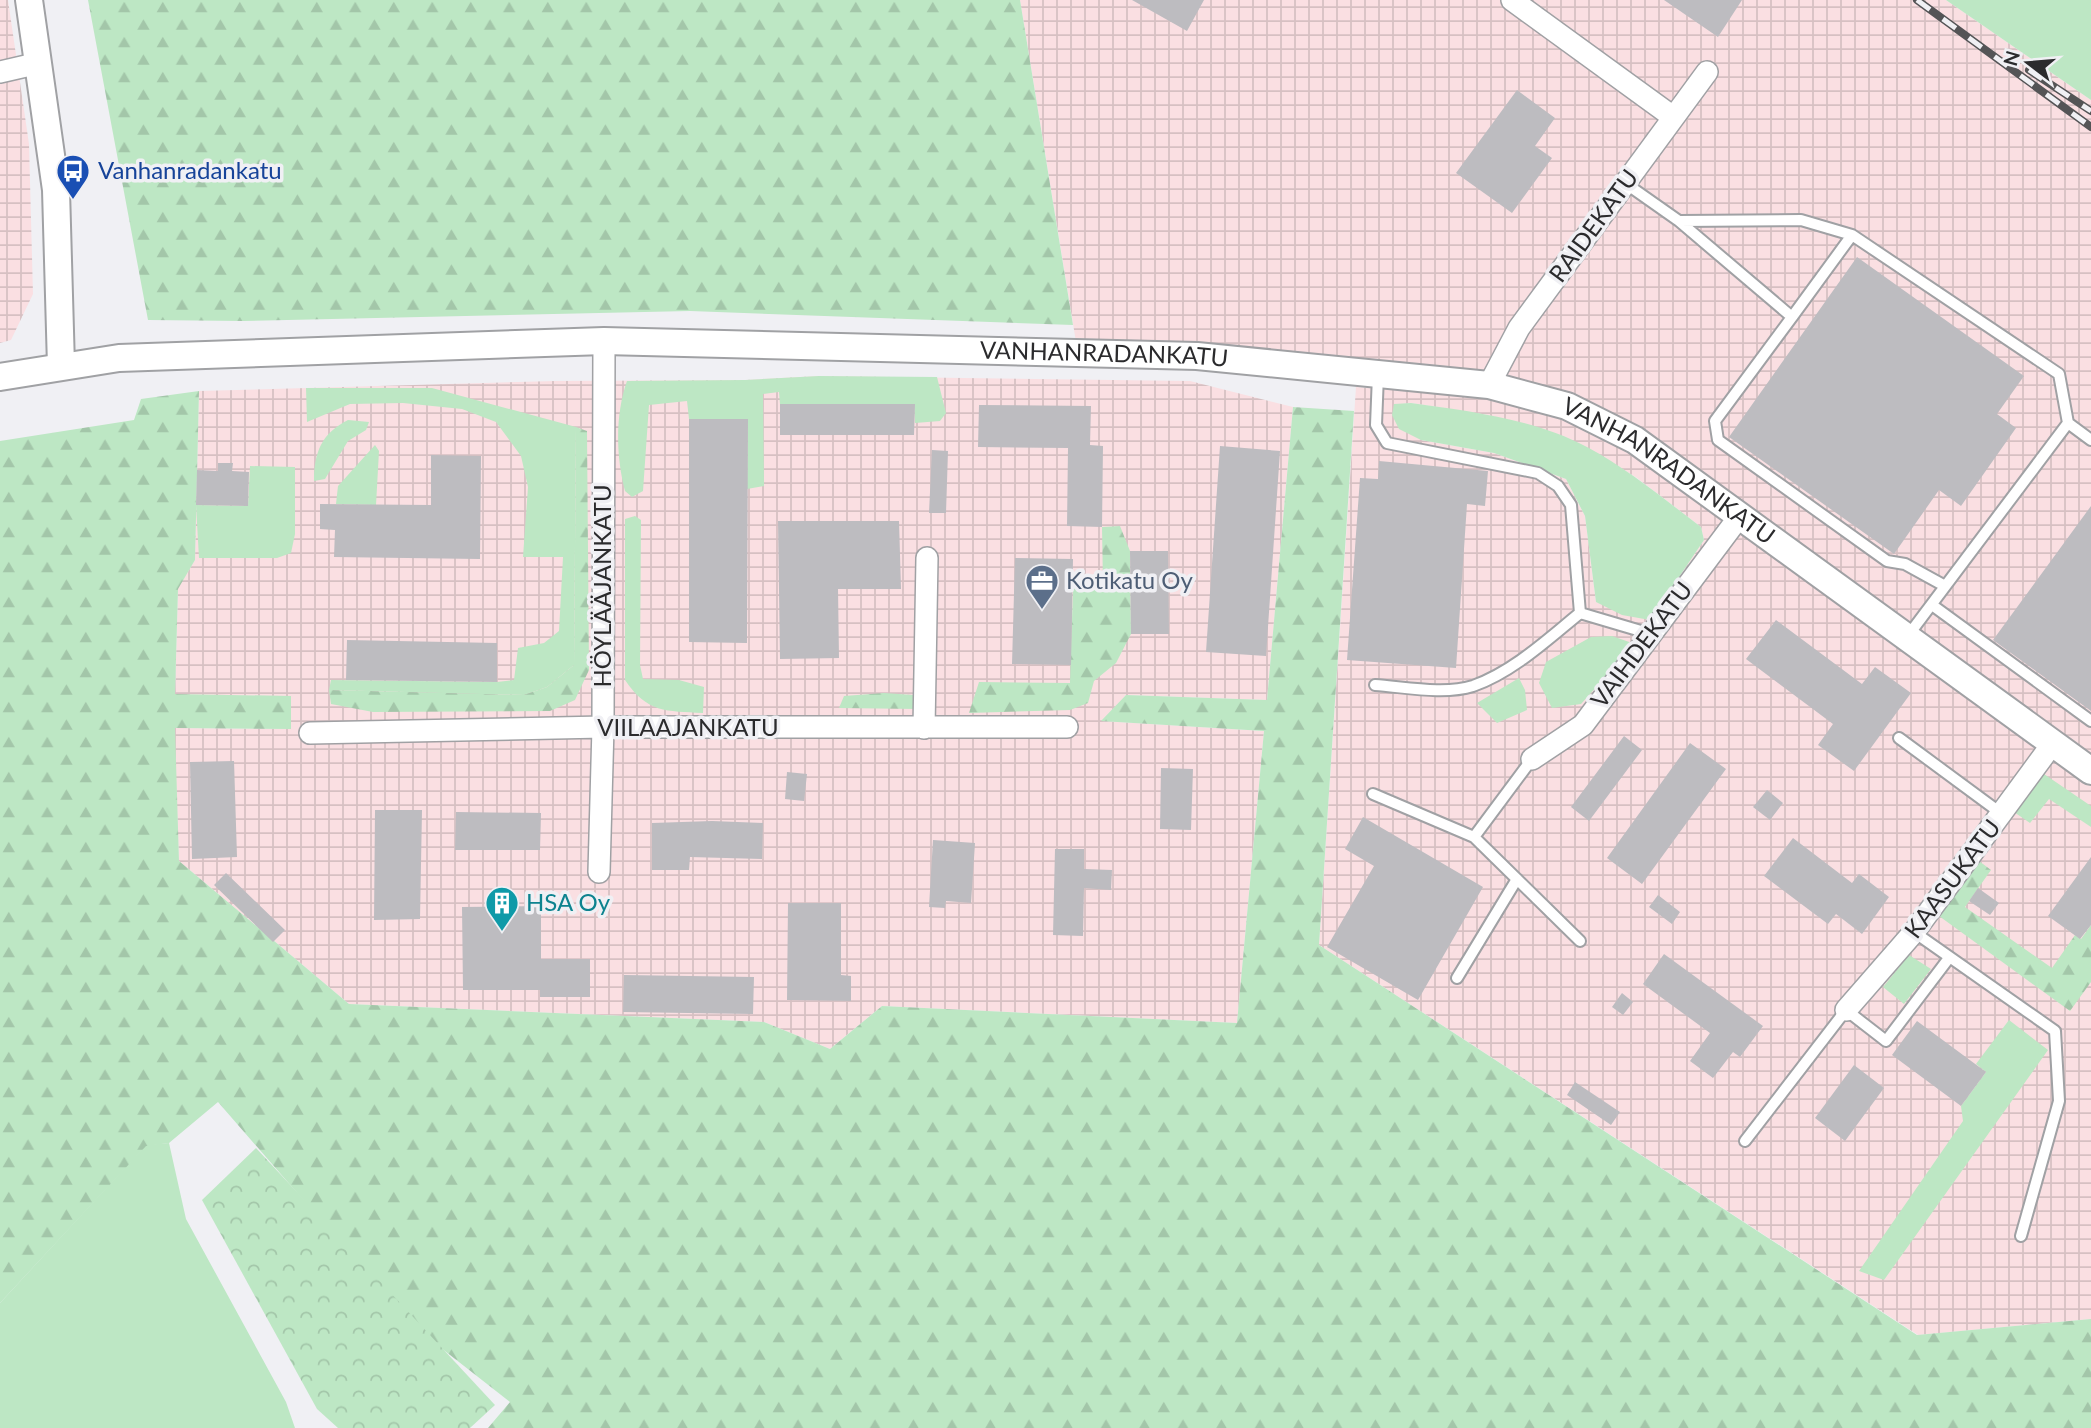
<svg xmlns="http://www.w3.org/2000/svg" width="2091" height="1428" font-family="Lato,sans-serif">
<style>
.industrial{fill:url(#industrial-grid);fill-rule:evenodd}
.green{fill:#bde7c4}
.forest{fill:url(#forest-firs)}
.park{fill:url(#park-crowns)}
.building{fill:#bdbcc0}
.lines{fill:none;stroke-linecap:round;stroke-linejoin:round}
.service-casing{stroke:#a0a1a4;stroke-width:14}
.minor-casing{stroke:#a0a1a4;stroke-width:24}
.tertiary-casing{stroke:#a0a1a4;stroke-width:30}
.service{stroke:#fff;stroke-width:10}
.minor{stroke:#fff;stroke-width:21}
.tertiary{stroke:#fff;stroke-width:26}
.rail-casing{stroke:#545456;stroke-width:8}
.rail{stroke:#f0f0f4;stroke-width:5;stroke-dasharray:16;stroke-linecap:butt}
.labels{text-anchor:middle;stroke-width:7;stroke-linejoin:round;paint-order:stroke}
.transit-label{font-size:24px;fill:#164399;stroke:#f0f0f4;text-anchor:start}
.street-label{font-size:24px;fill:#2b2b2d;stroke:#f0f0f4}
.service-label{font-size:24px;fill:#4e5e75;stroke:#f0f0f4;text-anchor:start}
.culture-label{font-size:24px;fill:#0d838f;stroke:#f0f0f4;text-anchor:start}
</style>
<defs>
<pattern id="industrial-grid" width="8" height="8" patternUnits="userSpaceOnUse" patternTransform="scale(1.75)"><rect width="8" height="8" fill="#fadfe2"/><path d="M0 4h8M4 0v8" fill="none" stroke="#d6c0c2"/></pattern>
<pattern id="forest-firs" width="22" height="20" patternUnits="userSpaceOnUse" patternTransform="scale(1.75)"><rect width="22" height="20" fill="#bde7c4"/><path d="M5 1l3.5 6h-7zM16 11l3.5 6h-7z" fill="#a3c6a9"/></pattern>
<pattern id="park-crowns" width="20" height="18" patternUnits="userSpaceOnUse" patternTransform="scale(1.75)"><rect width="20" height="18" fill="#bde7c4"/><path d="M2 6a3 3 0 1 1 6 0M12 15a3 3 0 1 1 6 0" fill="none" stroke="#a3c6a9"/></pattern>
</defs>
<rect width="100%" height="100%" fill="#f0f0f4"/>
<!-- industrial -->
<path class="industrial" d="M 0,0 L 8,0 L 29,144 L 33,294 L 11,340 L 0,343 Z
M 1020,0 L 1946,0 L 2091,100 L 2091,1319 L 1918,1335 L 1319,945 L 1356,387 L 1464,396 L 1480,372 L 1076,342 ZM 1411,403 L 1488,415 L 1544,430 L 1586,447 L 1637,478 L 1701,527 L 1704,540 L 1650,620 L 1596,602 L 1585,516 L 1566,479 L 1494,453 L 1421,440 L 1394,405 Z
M 819,376 L 1190,381 L 1293,407 L 1267,700 L 1126,695 L 1102,721 L 1264,731 L 1237,1023 L 882,1006 L 830,1049 L 764,1022 L 349,1004 L 179,861 L 174,728 L 291,729 L 290,696 L 175,695 L 178,588 L 195,560 L 199,391 L 555,381 L 745,380 Z"/>
<!-- green -->
<path class="green" d="M 1946,0 L 2091,0 L 2091,100 Z
M 819,376 L 937,377 L 946,413 L 940,421 L 915,423 L 914,404 L 780,404 L 779,392 L 763,394 L 764,486 L 747,489 L 748,419 L 689,419 L 687,401 L 649,405 L 643,491 L 632,497 L 625,491 C 616,457 615,415 627,381 L 745,380 Z
M 306,388 L 432,388 L 576,427 L 574,665 L 547,687 L 524,695 L 329,690 L 331,680 L 497,682 L 514,680 L 518,648 L 544,643 L 559,631 L 563,557 L 523,557 L 528,487 L 521,456 L 496,422 L 462,409 L 403,403 L 350,404 L 307,422 Z
M 1411,403 C 1469,411 1534,419 1587,447 C 1628,469 1664,499 1701,527 L 1704,540 L 1650,620 L 1622,615 L 1596,602 L 1585,516 L 1566,479 L 1494,453 L 1421,440 L 1399,429 L 1392,415 L 1394,404 Z
M 348,420 L 369,422 L 366,430 L 348,441 L 325,479 L 314,481 C 314,452 322,433 348,420 Z
M 375,445 L 379,451 L 376,505 L 336,504 L 338,486 Z
M 250,466 L 295,467 L 295,534 L 291,553 L 277,558 L 199,558 L 196,505 L 248,506 Z
M 635,516 L 641,520 L 640,665 L 643,679 L 679,680 L 704,687 L 703,713 C 666,711 647,713 625,680 L 625,519 Z
M 1612,636 L 1635,644 L 1581,704 L 1552,708 L 1539,683 L 1546,662 L 1591,637 Z
M 1519,678 L 1525,690 L 1527,710 L 1497,723 L 1477,703 Z
M 2044,774 L 2091,806 L 2091,827 L 2049,799 L 2030,823 L 2014,812 Z
M 1909,955 L 1931,969 L 1904,1004 L 1883,987 Z
M 2009,1020 L 2048,1050 L 1884,1280 L 1859,1271 L 1963,1121 L 1961,1106 L 1986,1072 L 1976,1064 Z
M 169,1143 L 186,1219 L 286,1402 L 295,1428 L 0,1428 L 0,1303 L 146,1145 Z"/>
<!-- forest -->
<path class="forest" d="M 88,0 L 1020,0 L 1073,325 L 690,311 L 243,321 L 148,320 Z
M 199,391 L 195,560 L 178,589 L 175,694 L 291,696 L 291,729 L 175,728 L 179,861 L 349,1004 L 764,1022 L 830,1049 L 882,1006 L 1237,1023 L 1264,731 L 1101,721 L 1126,695 L 1267,700 L 1293,407 L 1354,411 L 1319,945 L 1917,1335 L 2091,1319 L 2091,1428 L 488,1428 L 510,1402 L 413,1326 L 218,1102 L 169,1143 L 146,1146 L 0,1303 L 0,441 L 134,420 L 141,399 Z
M 576,427 L 587,431 L 589,670 L 575,700 L 550,711 L 373,712 L 331,704 L 329,690 L 524,695 L 547,687 L 574,665 Z
M 1120,526 L 1130,551 L 1131,634 L 1116,663 L 1094,681 L 1088,703 L 1070,710 L 969,713 L 979,682 L 1070,683 L 1073,587 L 1103,586 L 1102,527 Z
M 884,693 L 914,695 L 917,709 L 839,708 L 844,696 Z
M 1979,861 L 1991,870 L 1965,907 L 2052,968 L 2075,935 L 2081,939 L 2091,925 L 2091,982 L 2070,1011 L 1939,916 Z"/>
<!-- park -->
<path class="park" d="M 256,1148 L 495,1405 L 470,1428 L 338,1428 L 317,1409 L 202,1200 Z"/>
<!-- building -->
<path class="building" d="M 1132,0 L 1204,0 L 1187,31 Z
M 1664,0 L 1742,0 L 1718,37 Z
M 1517,90 L 1555,118 L 1535,146 L 1552,158 L 1512,213 L 1456,173 Z
M 1857,257 L 2024,376 L 1997,414 L 2016,428 L 1961,506 L 1939,490 L 1894,554 L 1729,437 Z
M 780,404 L 915,404 L 914,435 L 780,435 Z
M 979,405 L 1091,406 L 1090,445 L 1103,446 L 1102,527 L 1067,526 L 1068,448 L 978,447 Z
M 689,419 L 748,419 L 747,643 L 689,642 Z
M 1220,446 L 1280,451 L 1266,656 L 1206,652 Z
M 932,450 L 948,451 L 946,513 L 929,513 Z
M 431,455 L 481,456 L 480,559 L 334,557 L 335,530 L 320,529 L 320,504 L 431,505 Z
M 1379,461 L 1488,471 L 1485,506 L 1467,504 L 1456,668 L 1347,660 L 1360,478 L 1378,479 Z
M 218,463 L 233,463 L 232,471 L 249,472 L 248,506 L 196,505 L 197,470 L 218,471 Z
M 2091,506 L 2091,711 L 1993,640 Z
M 778,521 L 899,521 L 901,589 L 838,589 L 839,658 L 780,659 Z
M 1130,551 L 1168,551 L 1169,634 L 1131,634 Z
M 1015,558 L 1073,559 L 1071,665 L 1012,664 Z
M 1776,620 L 1862,684 L 1875,667 L 1911,693 L 1854,771 L 1818,745 L 1833,724 L 1746,659 Z
M 347,640 L 497,643 L 497,682 L 346,680 Z
M 1624,736 L 1642,750 L 1589,821 L 1571,807 Z
M 1690,743 L 1726,769 L 1642,884 L 1607,858 Z
M 234,761 L 237,857 L 192,859 L 190,762 Z
M 1161,768 L 1193,769 L 1191,830 L 1160,829 Z
M 787,772 L 807,774 L 804,801 L 785,799 Z
M 1767,790 L 1783,803 L 1770,820 L 1753,807 Z
M 375,810 L 422,810 L 420,919 L 374,920 Z
M 456,812 L 541,813 L 540,850 L 455,850 Z
M 1363,817 L 1483,887 L 1418,1000 L 1327,947 L 1374,866 L 1345,849 Z
M 712,821 L 763,823 L 762,859 L 690,857 L 689,870 L 652,870 L 652,823 Z
M 1793,838 L 1852,883 L 1859,874 L 1889,897 L 1862,934 L 1836,914 L 1828,924 L 1764,876 Z
M 933,840 L 975,843 L 971,903 L 946,901 L 945,908 L 929,907 Z
M 1055,849 L 1084,849 L 1084,869 L 1112,870 L 1111,890 L 1084,888 L 1083,936 L 1053,935 Z
M 2091,857 L 2091,925 L 2080,939 L 2048,916 Z
M 226,873 L 285,930 L 273,942 L 214,885 Z
M 1978,888 L 1999,903 L 1990,915 L 1969,901 Z
M 1658,895 L 1680,912 L 1672,924 L 1649,907 Z
M 788,903 L 841,903 L 841,975 L 851,976 L 851,1001 L 787,1000 Z
M 541,906 L 541,959 L 590,959 L 590,997 L 540,997 L 540,990 L 463,990 L 462,907 Z
M 1664,954 L 1763,1026 L 1740,1057 L 1733,1052 L 1713,1078 L 1690,1061 L 1710,1033 L 1643,984 Z
M 624,975 L 754,977 L 753,1014 L 623,1012 Z
M 1622,993 L 1633,1002 L 1623,1015 L 1612,1007 Z
M 1917,1021 L 1986,1072 L 1961,1106 L 1892,1055 Z
M 1854,1065 L 1884,1088 L 1845,1141 L 1815,1118 Z
M 1575,1082 L 1620,1112 L 1611,1125 L 1567,1095 Z"/>
<g class="lines">
<defs>
<path id="service" d="M 1625,183 L 1679,221 L 1801,220 L 1852,235 L 2059,374 L 2068,423
M 1679,221 L 1792,317 L 1852,235
M 1792,317 L 1715,421 L 1718,440 L 1887,561 L 1905,564 L 1945,586
M 1378,375 L 1376,425 L 1387,443 L 1538,473 L 1558,486 L 1571,505 L 1580,613
M 1932,605 L 2091,721
M 1907,637 L 2068,423 L 2091,440
M 1375,685 C 1405,687 1444,695 1473,686 C 1513,672 1548,639 1580,613 L 1651,634
M 1899,738 L 2002,814
M 1373,794 L 1474,837 L 1532,759
M 1474,837 L 1580,941
M 1914,932 L 2055,1031 L 2059,1101 L 2021,1236
M 1457,978 L 1517,879
M 1745,1141 L 1846,1010 L 1886,1041 L 1949,958"/>
<path id="minor" d="M 1512,0 L 1673,117
M 0,72 L 39,63
M 1489,385 L 1519,328 L 1707,72
M 924,728 L 927,558
M 310,733 L 603,727 L 1067,727
M 1532,759 L 1583,725 L 1739,517
M 599,872 L 603,727 L 604,341
M 1846,1010 L 1914,932 L 2053,743"/>
<g id="tertiary">
<path d="M 29,0 L 56,190 L 61,366"/>
<path id="s1" d="M 0,377 L 119,358 L 604,341 L 1197,356 L 1489,385 L 1567,406 L 1635,440 L 2091,771"/>
</g>
</defs>
<!-- service casing -->
<use href="#service" class="service-casing"/>
<!-- minor casing -->
<use href="#minor" class="minor-casing"/>
<!-- tertiary casing -->
<use href="#tertiary" class="tertiary-casing"/>
<!-- service -->
<use href="#service" class="service"/>
<!-- minor -->
<use href="#minor" class="minor"/>
<!-- tertiary -->
<use href="#tertiary" class="tertiary"/>
<defs>
<path id="rail" d="M 1917,0 L 2091,127
M 2029,70 L 2091,111"/>
</defs>
<!-- rail casing -->
<use href="#rail" class="rail-casing"/>
<!-- rail -->
<use href="#rail" class="rail"/>
</g>
<!-- icons -->
<defs>
<symbol id="bus-pin" viewBox="-11 -11 22 30"><path d="M0 17L-7.5 6A9.5 9.5 0 1 1 7.5 6Z" fill="#1a4fb4" stroke="#f0f0f4"/><path d="M-5-6H5V4H4V6H2V4H-2V6H-4V4H-5ZM-3.5-4V0h7V-4ZM-3.5 1.2v1.5H-2V1.2ZM2 1.2v1.5H3.5V1.2Z" fill="#fff"/></symbol>
<symbol id="office-pin" viewBox="-11 -11 22 30"><path d="M0 17L-7.5 6A9.5 9.5 0 1 1 7.5 6Z" fill="#5c6f8a" stroke="#f0f0f4"/><path d="M-6-3h4V-5.5h4V-3h4V5H-6ZM-1-4.5V-3h2v-1.5ZM-6 0V1H6V0Z" fill="#fff"/></symbol>
<symbol id="building-pin" viewBox="-11 -11 22 30"><path d="M0 17L-7.5 6A9.5 9.5 0 1 1 7.5 6Z" fill="#0f9aa8" stroke="#f0f0f4"/><path d="M-4-6H4V6H1V3H-1V6H-4ZM-2.5-4.3h1.7v1.8h-1.7ZM.8-4.3h1.7v1.8H.8ZM-2.5-1h1.7V.8h-1.7ZM.8-1h1.7V.8H.8Z" fill="#fff"/></symbol>
</defs>
<g fill-rule="evenodd">
<use href="#bus-pin" x="54" y="152" width="38" height="52"/>
<use href="#office-pin" x="1023" y="562" width="38" height="52"/>
<use href="#building-pin" x="483" y="884" width="38" height="52"/>
</g>
<g class="labels">
<!-- transit labels -->
<g class="transit-label">
<text x="98" y="179">Vanhanradankatu</text>
</g>
<!-- street labels -->
<g class="street-label">
<text transform="translate(1594 226) rotate(-54)" y="8">RAIDEKATU</text>
<text dy="8" stroke="none"><textPath href="#s1" startOffset="1106">VANHANRADANKATU</textPath></text>
<text dy="8" stroke="none"><textPath href="#s1" startOffset="1694">VANHANRADANKATU</textPath></text>
<text transform="translate(603 586) rotate(-90)" y="8">HÖYLÄÄJANKATU</text>
<text transform="translate(1642 645) rotate(-53)" y="8">VAIHDEKATU</text>
<text x="688" y="736">VIILAAJANKATU</text>
<text transform="translate(1953 879) rotate(-53)" y="8">KAASUKATU</text>
</g>
<!-- service labels -->
<g class="service-label">
<text x="1066" y="589">Kotikatu Oy</text>
</g>
<!-- culture labels -->
<g class="culture-label">
<text x="526" y="911">HSA Oy</text>
</g>
</g>
<!-- north arrow -->
<g transform="translate(2028 63) rotate(286)" stroke="#f0f0f4" stroke-width="5" paint-order="stroke">
<path d="M0-5L12 26L0 18L-12 26Z" fill="#2b2b2d"/>
<text y="-10" font-size="19" font-weight="bold" text-anchor="middle" fill="#2b2b2d">N</text>
</g>
</svg>
